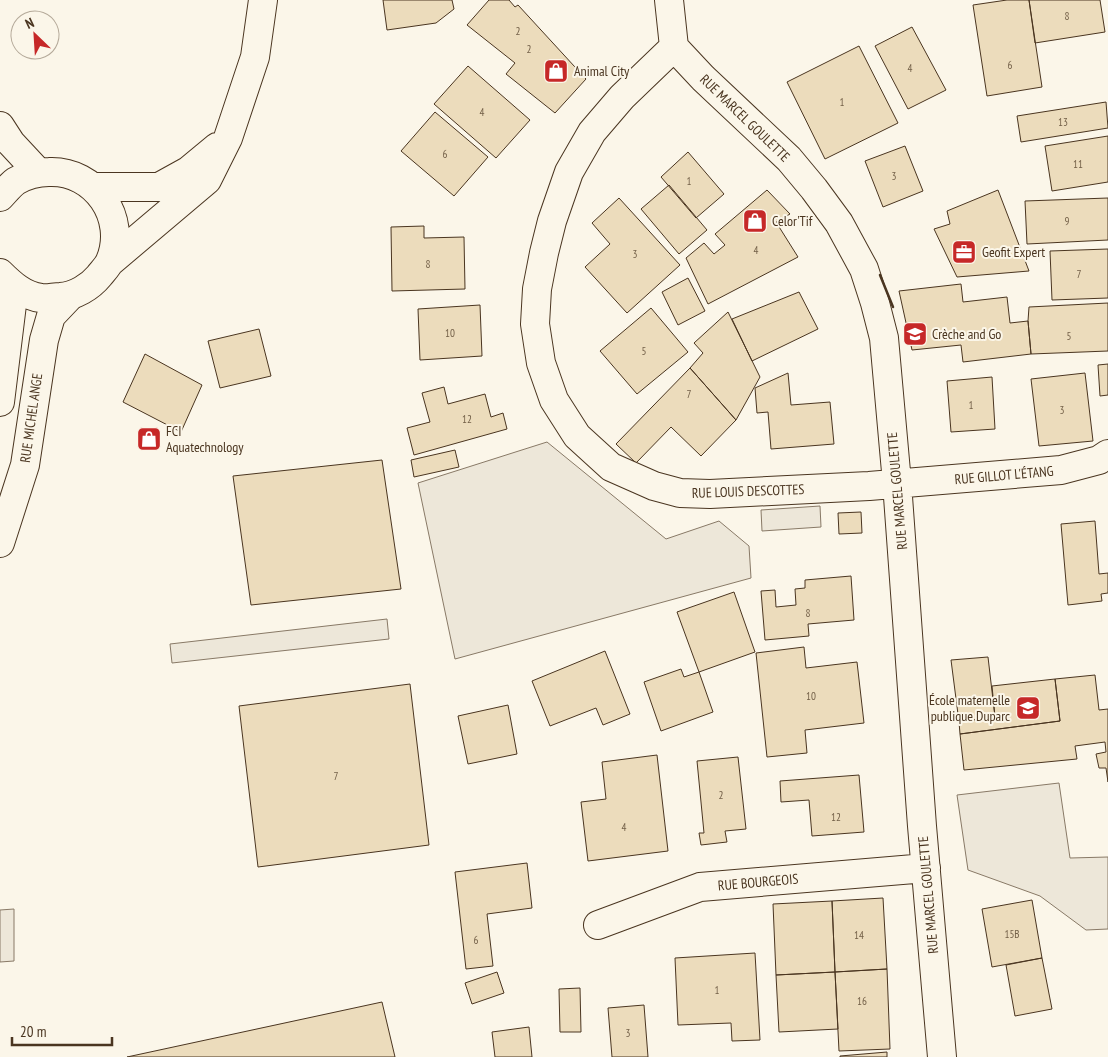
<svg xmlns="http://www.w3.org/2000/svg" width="1108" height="1057" font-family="'PT Sans Narrow',sans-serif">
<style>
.parking{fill:#ede7d9;stroke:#887966}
.building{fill:#ecdcbc;stroke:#4a3520}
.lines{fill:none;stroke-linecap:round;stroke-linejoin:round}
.street-casing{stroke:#4a3520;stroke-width:30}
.secondary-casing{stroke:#4a3520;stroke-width:30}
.street{stroke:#fbf6e9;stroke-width:28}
.secondary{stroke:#fbf6e9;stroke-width:28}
.wall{stroke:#4a3520;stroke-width:2.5}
.labels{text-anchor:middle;stroke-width:4;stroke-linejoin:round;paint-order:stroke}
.number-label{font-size:11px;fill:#725f47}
.poi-label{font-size:14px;fill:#4a3520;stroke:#fbf6e9;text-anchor:start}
.street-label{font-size:14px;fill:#4a3520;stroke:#fbf6e9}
</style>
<rect width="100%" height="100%" fill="#fbf6e9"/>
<!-- parking -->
<path class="parking" d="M 547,442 L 666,539 L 719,521 L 749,546 L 751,578 L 455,659 L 418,483 Z
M 820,506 L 821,527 L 762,531 L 761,510 Z
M 387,619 L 389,639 L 172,663 L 170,644 Z
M 1059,783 L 1070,858 L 1108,857 L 1108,929 L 1086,930 L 1040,896 L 968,870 L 957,795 Z
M 14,909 L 14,961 L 0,962 L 0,910 Z"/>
<!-- building -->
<path class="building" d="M 383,0 L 452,0 L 454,9 L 436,23 L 387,30 Z
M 489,0 L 509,0 L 515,7 L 518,5 L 586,79 L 555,113 L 506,74 L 515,63 L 467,25 Z
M 1007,0 L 1029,0 L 1042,87 L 987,96 L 973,5 Z
M 1029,0 L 1100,0 L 1105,32 L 1035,43 Z
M 912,27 L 946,90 L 908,109 L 875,46 Z
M 859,46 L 898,123 L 825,159 L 787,82 Z
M 468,66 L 530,120 L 496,158 L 434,104 Z
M 1106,102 L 1108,128 L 1021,142 L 1017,116 Z
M 435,112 L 488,157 L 454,196 L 401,151 Z
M 1108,136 L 1108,182 L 1052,191 L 1045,146 Z
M 905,146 L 923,191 L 883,207 L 865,161 Z
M 688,152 L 724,194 L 696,218 L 661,177 Z
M 669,185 L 707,230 L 679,254 L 641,209 Z
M 767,190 L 790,214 L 776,222 L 798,257 L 708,304 L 686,258 L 704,243 L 714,254 L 725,245 L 715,234 Z
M 998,190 L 1029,271 L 957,277 L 934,229 L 950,224 L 947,211 Z
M 619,198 L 680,265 L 627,313 L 585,267 L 610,244 L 592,223 Z
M 1108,198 L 1108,240 L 1027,244 L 1025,201 Z
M 424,226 L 424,238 L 464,237 L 465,289 L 392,291 L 391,227 Z
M 1108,249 L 1108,298 L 1052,300 L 1050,251 Z
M 688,278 L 705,311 L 678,325 L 662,292 Z
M 961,284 L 963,302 L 1007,297 L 1010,323 L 1028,321 L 1031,354 L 963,362 L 961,345 L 912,350 L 899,291 Z
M 799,292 L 818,329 L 752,361 L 732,319 Z
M 1108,303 L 1108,351 L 1031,354 L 1028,321 L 1029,307 Z
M 480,305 L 482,356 L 420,360 L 418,309 Z
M 651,308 L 688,352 L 637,394 L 600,351 Z
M 728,312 L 760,377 L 736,420 L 690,368 L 703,353 L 694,343 Z
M 259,329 L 271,376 L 220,388 L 208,341 Z
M 145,354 L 202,385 L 181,432 L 123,402 Z
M 1108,364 L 1108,395 L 1100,396 L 1098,365 Z
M 690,368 L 736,420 L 701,456 L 671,427 L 636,463 L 616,444 Z
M 788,373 L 791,405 L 830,402 L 834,444 L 771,449 L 768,412 L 757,413 L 755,388 Z
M 1085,373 L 1093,441 L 1039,446 L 1031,379 Z
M 992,377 L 995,429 L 951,432 L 947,381 Z
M 444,387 L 448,404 L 485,394 L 491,417 L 503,413 L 507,429 L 414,455 L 407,428 L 430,422 L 422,393 Z
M 455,450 L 459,467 L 414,477 L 411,460 Z
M 382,460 L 401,589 L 251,605 L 233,476 Z
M 861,512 L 862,533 L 839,534 L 838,513 Z
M 1095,521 L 1099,574 L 1108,573 L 1108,593 L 1101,594 L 1102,601 L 1068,605 L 1061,524 Z
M 851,576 L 854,620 L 808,624 L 809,636 L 765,640 L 761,591 L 775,590 L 776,607 L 796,605 L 795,589 L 805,588 L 805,580 Z
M 734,592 L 755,652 L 699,672 L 677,612 Z
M 804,647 L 806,668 L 857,662 L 864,723 L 805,730 L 807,753 L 767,757 L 756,653 Z
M 605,651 L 630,714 L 603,725 L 596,708 L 550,726 L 532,681 Z
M 988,657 L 995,717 L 959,722 L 951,660 Z
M 681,669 L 684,677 L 699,672 L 713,712 L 661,731 L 644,682 Z
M 1095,675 L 1099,710 L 1108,709 L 1108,782 L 1106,768 L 1099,768 L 1096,754 L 1106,752 L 1105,742 L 1075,746 L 1077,759 L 964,770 L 960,734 L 1060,721 L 1055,679 Z
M 1055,679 L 1060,721 L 960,734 L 959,722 L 995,717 L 992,686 Z
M 410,684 L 429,845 L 258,867 L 239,706 Z
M 508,705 L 517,754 L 468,764 L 458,716 Z
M 657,755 L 668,851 L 588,861 L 581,802 L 606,799 L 602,762 Z
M 738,757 L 746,829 L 725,831 L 727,842 L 701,845 L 699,833 L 704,833 L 697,761 Z
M 859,775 L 864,832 L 812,836 L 809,800 L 781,802 L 780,781 Z
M 527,863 L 532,908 L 487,914 L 493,966 L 466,969 L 455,872 Z
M 883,898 L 887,969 L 835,972 L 832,901 Z
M 1032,900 L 1042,958 L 992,967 L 982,909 Z
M 832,901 L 835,972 L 776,975 L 773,904 Z
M 755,953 L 760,1040 L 732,1041 L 731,1023 L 678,1025 L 675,958 Z
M 1042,958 L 1052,1009 L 1015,1016 L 1006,965 Z
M 887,969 L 890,1049 L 839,1051 L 835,972 Z
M 497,972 L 504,993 L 472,1004 L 465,983 Z
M 835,972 L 838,1029 L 779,1032 L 776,975 Z
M 580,988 L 581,1032 L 560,1032 L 559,989 Z
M 382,1002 L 395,1057 L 127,1057 Z
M 644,1005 L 648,1057 L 612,1057 L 608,1008 Z
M 529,1027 L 532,1057 L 495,1057 L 492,1032 Z
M 887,1052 L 887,1057 L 840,1057 L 840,1056 Z"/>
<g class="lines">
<defs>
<path id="street" d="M 669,0 L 674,47 L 703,78 L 789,159 L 814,189 L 839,223 L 864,269 L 875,303 L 884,338 L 897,483 L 922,826 L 942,1057
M 674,47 L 622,97 L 592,132 L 569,172 L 552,221 L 544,253 L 537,289 L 535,324 L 541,363 L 554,400 L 577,436 L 611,467 L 654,486 L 680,493 L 710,494 L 869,486 L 1061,470 L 1099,460 L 1108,454
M 0,402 L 14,288
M 0,543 L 25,465 L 44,340 L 51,316 L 69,297
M 598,925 L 700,887 L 926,868"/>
<path id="secondary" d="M 0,126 L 11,143 L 38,172
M 94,187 L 159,187 L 188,171 L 217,147
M 0,197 C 5,192 10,185 16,181 C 26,175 38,172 49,172 C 95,170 128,218 110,261 C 108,266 103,271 99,276 C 90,287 75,296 60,297 C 54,297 47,299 41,298 C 24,296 11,284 0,273
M 110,262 L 207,180 L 228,138 L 255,57 L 263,0"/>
</defs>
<!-- street casing -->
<use href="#street" class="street-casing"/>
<!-- secondary casing -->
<use href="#secondary" class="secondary-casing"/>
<!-- street -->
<use href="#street" class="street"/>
<!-- secondary -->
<use href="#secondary" class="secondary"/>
<!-- wall -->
<path class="wall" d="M 880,275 L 893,307"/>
</g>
<!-- icons -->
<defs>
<symbol id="shop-square" viewBox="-11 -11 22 22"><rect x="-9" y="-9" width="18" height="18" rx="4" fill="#c62828" stroke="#fbf6e9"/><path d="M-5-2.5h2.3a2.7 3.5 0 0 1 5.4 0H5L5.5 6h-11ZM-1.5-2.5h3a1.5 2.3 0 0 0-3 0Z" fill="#fff"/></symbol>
<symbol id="office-square" viewBox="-11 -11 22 22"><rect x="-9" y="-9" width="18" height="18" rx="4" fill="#c62828" stroke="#fbf6e9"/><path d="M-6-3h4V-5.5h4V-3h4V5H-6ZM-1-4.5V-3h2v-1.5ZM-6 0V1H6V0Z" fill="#fff"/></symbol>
<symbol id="school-square" viewBox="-11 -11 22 22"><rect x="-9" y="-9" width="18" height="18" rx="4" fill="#c62828" stroke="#fbf6e9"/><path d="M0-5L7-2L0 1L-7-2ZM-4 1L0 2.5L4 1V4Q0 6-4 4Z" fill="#fff"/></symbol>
</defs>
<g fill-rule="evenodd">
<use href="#shop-square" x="542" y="57" width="28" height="28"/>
<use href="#shop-square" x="741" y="207" width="28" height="28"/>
<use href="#office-square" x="950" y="238" width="28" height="28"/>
<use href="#school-square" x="901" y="320" width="28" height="28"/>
<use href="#shop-square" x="135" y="425" width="28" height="28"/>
<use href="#school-square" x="1014" y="694" width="28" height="28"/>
</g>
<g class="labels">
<!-- number labels -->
<g class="number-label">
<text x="1067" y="20">8</text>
<text x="518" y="35">2</text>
<text x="529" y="53">2</text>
<text x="1010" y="69">6</text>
<text x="910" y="72">4</text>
<text x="842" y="106">1</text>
<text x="482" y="116">4</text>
<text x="1063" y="126">13</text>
<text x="445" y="158">6</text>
<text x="1078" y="168">11</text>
<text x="894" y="180">3</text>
<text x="689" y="185">1</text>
<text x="1067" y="225">9</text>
<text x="756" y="254">4</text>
<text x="635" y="258">3</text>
<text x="428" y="268">8</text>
<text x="1079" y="278">7</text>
<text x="450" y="337">10</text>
<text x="1069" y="340">5</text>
<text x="644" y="355">5</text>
<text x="689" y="398">7</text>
<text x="971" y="409">1</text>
<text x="1062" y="414">3</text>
<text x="467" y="423">12</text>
<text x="808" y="617">8</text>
<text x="811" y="700">10</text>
<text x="336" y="780">7</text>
<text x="721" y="799">2</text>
<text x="836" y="821">12</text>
<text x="624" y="831">4</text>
<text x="1012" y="938">15B</text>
<text x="859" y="939">14</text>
<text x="476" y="944">6</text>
<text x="717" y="994">1</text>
<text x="862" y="1005">16</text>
<text x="628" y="1037">3</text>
</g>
<!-- poi labels -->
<g class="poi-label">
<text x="574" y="76">Animal City</text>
<text x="772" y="226">Celor'Tif</text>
<text x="982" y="257">Geofit Expert</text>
<text x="932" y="339">Crèche and Go</text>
<text x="166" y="436">FCI<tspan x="166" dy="16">Aquatechnology</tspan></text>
<text x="1010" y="705" text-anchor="end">École maternelle<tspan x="1010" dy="16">publique Duparc</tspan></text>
</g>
<!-- street labels -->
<g class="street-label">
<text transform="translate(745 118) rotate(44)" y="5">RUE MARCEL GOULETTE</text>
<text transform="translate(31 418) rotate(-82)" y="5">RUE MICHEL ANGE</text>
<text transform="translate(1004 475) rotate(-5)" y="5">RUE GILLOT L'ÉTANG</text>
<text transform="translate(748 491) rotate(-2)" y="5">RUE LOUIS DESCOTTES</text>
<text transform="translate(897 491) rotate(-95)" y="5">RUE MARCEL GOULETTE</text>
<text transform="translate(758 882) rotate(-5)" y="5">RUE BOURGEOIS</text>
<text transform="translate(928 895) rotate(-95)" y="5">RUE MARCEL GOULETTE</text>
</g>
</g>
<!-- north arrow -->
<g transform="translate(35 35) rotate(335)"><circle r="24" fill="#fbf6e9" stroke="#b4a999"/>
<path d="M0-4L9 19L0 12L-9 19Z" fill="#c62828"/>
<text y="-8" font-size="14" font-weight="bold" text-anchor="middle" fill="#4a3520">N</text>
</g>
<!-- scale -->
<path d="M12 1037v8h100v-8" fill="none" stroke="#4a3520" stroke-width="2.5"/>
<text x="20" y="1037" font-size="15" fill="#4a3520" stroke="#fbf6e9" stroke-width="4" paint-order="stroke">20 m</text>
</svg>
